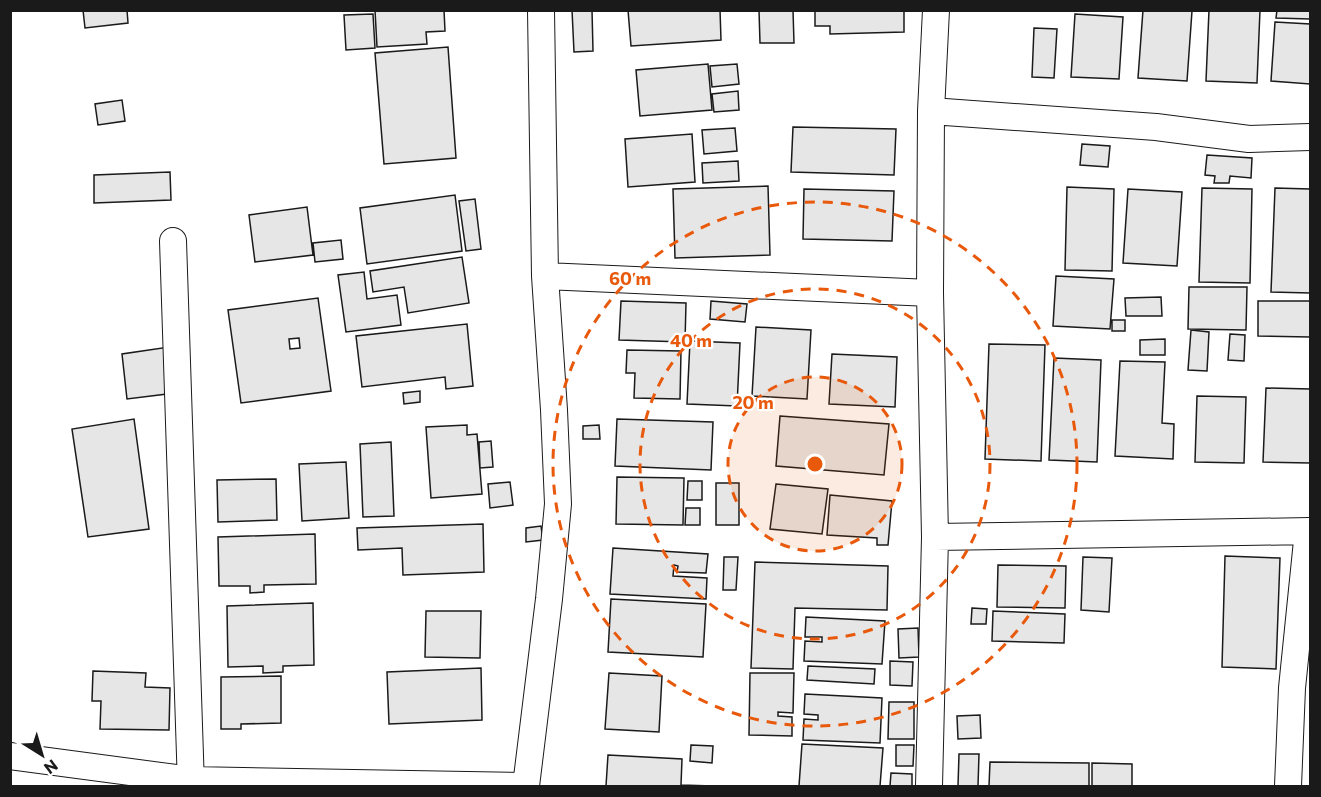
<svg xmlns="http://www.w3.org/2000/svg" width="1321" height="797" font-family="Commissioner,sans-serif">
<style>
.building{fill:#e6e6e6;stroke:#1a1a1a;stroke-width:1.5;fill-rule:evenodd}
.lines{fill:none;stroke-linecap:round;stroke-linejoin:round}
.street-casing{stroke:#1a1a1a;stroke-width:28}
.street{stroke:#fff;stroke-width:26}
.ring{fill:none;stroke:#e8590c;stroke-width:3;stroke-dasharray:10 8}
.centre{fill:#e8590c;stroke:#fff;stroke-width:3}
.ring-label{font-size:18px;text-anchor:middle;font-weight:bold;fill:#e8590c;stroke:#fff;stroke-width:4.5;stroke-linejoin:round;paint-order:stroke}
</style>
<rect width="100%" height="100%" fill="#fff"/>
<!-- building -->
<path class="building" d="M 83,10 L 127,10 L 128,23 L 85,28 Z
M 375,10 L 444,10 L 445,31 L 426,32 L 427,44 L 377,47 Z
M 572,10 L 592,10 L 593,51 L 574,52 Z
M 628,10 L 720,10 L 721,40 L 631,46 Z
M 759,10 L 793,10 L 794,43 L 760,43 Z
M 815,10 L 904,10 L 904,32 L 830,34 L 830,26 L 815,26 Z
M 1143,10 L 1192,11 L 1187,81 L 1138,78 Z
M 1209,10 L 1260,10 L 1257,83 L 1206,81 Z
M 1277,10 L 1310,10 L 1310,19 L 1276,18 Z
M 373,14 L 375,48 L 346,50 L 344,15 Z
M 1075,14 L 1123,17 L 1119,79 L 1071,77 Z
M 1275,22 L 1310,24 L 1310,84 L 1271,81 Z
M 1034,28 L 1057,29 L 1054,78 L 1032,77 Z
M 448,47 L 456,158 L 384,164 L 375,53 Z
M 708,64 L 712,110 L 640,116 L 636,70 Z
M 737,64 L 739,84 L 712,87 L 710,66 Z
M 738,91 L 739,110 L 714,112 L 712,94 Z
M 122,100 L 125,121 L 98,125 L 95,104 Z
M 793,127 L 896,129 L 894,175 L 791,172 Z
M 735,128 L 737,151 L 704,154 L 702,130 Z
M 692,134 L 695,182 L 628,187 L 625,139 Z
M 1082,144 L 1110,146 L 1108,167 L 1080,165 Z
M 1207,155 L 1252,158 L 1251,178 L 1230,176 L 1229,183 L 1214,183 L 1215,176 L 1205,175 Z
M 738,161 L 739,181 L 703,183 L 702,163 Z
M 170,172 L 171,200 L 94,203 L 94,175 Z
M 768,186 L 770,255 L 675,258 L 673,189 Z
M 1067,187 L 1114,189 L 1112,271 L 1065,270 Z
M 1202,188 L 1252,189 L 1250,283 L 1199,282 Z
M 1275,188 L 1310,189 L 1310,293 L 1271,292 Z
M 804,189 L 894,191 L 892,241 L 803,239 Z
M 1128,189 L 1182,192 L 1177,266 L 1123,263 Z
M 455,195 L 462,251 L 367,264 L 360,208 Z
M 475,199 L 481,249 L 466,251 L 459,201 Z
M 307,207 L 313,255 L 255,262 L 249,215 Z
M 341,240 L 343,259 L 315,262 L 313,243 Z
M 462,257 L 469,303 L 408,313 L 404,287 L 373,292 L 370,271 Z
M 364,272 L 367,299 L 397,295 L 401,325 L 346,332 L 338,275 Z
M 1056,276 L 1114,279 L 1110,329 L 1053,326 Z
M 1189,287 L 1247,287 L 1246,330 L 1188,329 Z
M 1161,297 L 1162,316 L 1126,316 L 1125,298 Z
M 318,298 L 331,391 L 241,403 L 228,310 ZM 299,338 L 300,348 L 290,349 L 289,339 Z
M 621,301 L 686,303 L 685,342 L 619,340 Z
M 711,301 L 747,304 L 745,322 L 710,319 Z
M 1258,301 L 1310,301 L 1310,337 L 1258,336 Z
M 1112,320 L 1125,320 L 1125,331 L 1112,331 Z
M 467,324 L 473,386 L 446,389 L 445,377 L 362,387 L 356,336 Z
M 756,327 L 811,330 L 807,399 L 752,396 Z
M 1191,330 L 1209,332 L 1207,371 L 1188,370 Z
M 1230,334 L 1245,335 L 1244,361 L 1228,360 Z
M 1165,339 L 1165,355 L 1140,355 L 1140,340 Z
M 690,341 L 740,343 L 737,406 L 687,404 Z
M 989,344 L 1045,345 L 1041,461 L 985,459 Z
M 169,347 L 175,393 L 127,399 L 122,354 Z
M 627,350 L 681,351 L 680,399 L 634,398 L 635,373 L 626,373 Z
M 832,354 L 897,357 L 895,407 L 829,404 Z
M 1054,358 L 1101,360 L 1097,462 L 1049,460 Z
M 1120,361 L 1165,362 L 1162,423 L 1174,424 L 1173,459 L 1115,456 Z
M 1266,388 L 1310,389 L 1310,463 L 1263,462 Z
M 420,391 L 420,402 L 404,404 L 403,393 Z
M 1197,396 L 1246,397 L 1244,463 L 1195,462 Z
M 780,416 L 889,424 L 884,475 L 776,466 Z
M 134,419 L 149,529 L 88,537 L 72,429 Z
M 617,419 L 713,422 L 711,470 L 615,466 Z
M 467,425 L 467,435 L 477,434 L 482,494 L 431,498 L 426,427 Z
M 599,425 L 600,439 L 583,439 L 583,426 Z
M 491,441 L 493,467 L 480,468 L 479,442 Z
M 391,442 L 394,516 L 363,517 L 360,444 Z
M 346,462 L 349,518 L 302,521 L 299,464 Z
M 617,477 L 684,478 L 683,525 L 616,524 Z
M 276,479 L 277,520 L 218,522 L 217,480 Z
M 688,481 L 702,481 L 702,500 L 687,500 Z
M 510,482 L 513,505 L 490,508 L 488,484 Z
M 716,483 L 739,483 L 739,525 L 716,525 Z
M 776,484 L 828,489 L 822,534 L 770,529 Z
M 830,495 L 892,501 L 888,545 L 877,545 L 877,538 L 827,535 Z
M 686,508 L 700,508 L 700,525 L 685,525 Z
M 483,524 L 484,572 L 403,575 L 402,548 L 358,550 L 357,528 Z
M 541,526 L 543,540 L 526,542 L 526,528 Z
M 315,534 L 316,584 L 264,585 L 264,592 L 250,593 L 250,586 L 219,586 L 218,537 Z
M 613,548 L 708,554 L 706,573 L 677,572 L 678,566 L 674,565 L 673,576 L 707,578 L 706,599 L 610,594 Z
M 1225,556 L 1280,558 L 1276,669 L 1222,667 Z
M 724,557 L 738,557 L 736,590 L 723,590 Z
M 1083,557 L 1112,558 L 1109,612 L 1081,610 Z
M 755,562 L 888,566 L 887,610 L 795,608 L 793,669 L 751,668 Z
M 998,565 L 1066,566 L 1065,608 L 997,607 Z
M 611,599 L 706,604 L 703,657 L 608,652 Z
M 313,603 L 314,665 L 283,666 L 283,672 L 263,673 L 263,666 L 228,667 L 227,606 Z
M 972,608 L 987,609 L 986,624 L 971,624 Z
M 426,611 L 481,611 L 480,658 L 425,657 Z
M 993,611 L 1065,614 L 1064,643 L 992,641 Z
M 806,617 L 885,621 L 882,664 L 804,661 L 805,641 L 822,642 L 822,637 L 805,637 Z
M 918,628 L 919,657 L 899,658 L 898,629 Z
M 890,661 L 913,662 L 912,686 L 890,685 Z
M 808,666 L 875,669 L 874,684 L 807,680 Z
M 481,668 L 482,720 L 389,724 L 387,672 Z
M 93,671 L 146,673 L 145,687 L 170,688 L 169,730 L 100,729 L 101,701 L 92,701 Z
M 609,673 L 662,676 L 659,732 L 605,729 Z
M 750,673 L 794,673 L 793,713 L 778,712 L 778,716 L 792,717 L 792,736 L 749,735 Z
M 281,676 L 281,723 L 241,724 L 241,729 L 221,729 L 221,677 Z
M 805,694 L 882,698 L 880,743 L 803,740 L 804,719 L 818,720 L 818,715 L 804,714 Z
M 889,702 L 914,702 L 914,739 L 888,739 Z
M 980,715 L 981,738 L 958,739 L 957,716 Z
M 802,744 L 883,748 L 880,786 L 799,786 Z
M 691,745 L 713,746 L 712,763 L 690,761 Z
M 896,745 L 914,745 L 913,766 L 896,766 Z
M 959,754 L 979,754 L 978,786 L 958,786 Z
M 608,755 L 682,759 L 681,785 L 713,786 L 606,786 Z
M 990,762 L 1089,763 L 1089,786 L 989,786 Z
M 1092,763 L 1132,764 L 1132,786 L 1092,786 Z
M 891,773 L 912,774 L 912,786 L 890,786 Z"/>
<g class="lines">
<defs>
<path id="street" d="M 931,111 L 1156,127 L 1249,139 L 1310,137
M 173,241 L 191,786
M 545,276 L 930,293
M 935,537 L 1310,531
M 10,756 L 191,780 L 526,786
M 526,786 L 549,599 L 558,504 L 554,410 L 545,276 L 541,10
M 929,786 L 935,537 L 930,293 L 931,111 L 936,10
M 1288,786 L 1292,688 L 1308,531"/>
</defs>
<!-- street casing -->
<use href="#street" class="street-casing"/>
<!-- street -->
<use href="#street" class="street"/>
</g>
<!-- distance rings -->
<circle cx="815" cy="464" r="87" fill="#e8590c" fill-opacity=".12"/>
<g class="ring">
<circle cx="815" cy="464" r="87"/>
<circle cx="815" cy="464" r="175"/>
<circle cx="815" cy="464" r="262"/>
</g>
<circle cx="815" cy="464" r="9" class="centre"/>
<g class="ring-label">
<text x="630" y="285">60 m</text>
<text x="691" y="347">40 m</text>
<text x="753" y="409">20 m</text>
</g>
<!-- border -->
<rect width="1321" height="797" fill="none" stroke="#1a1a1a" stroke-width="24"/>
<!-- north arrow -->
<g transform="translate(42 755) rotate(143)" stroke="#ffffff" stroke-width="4.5" paint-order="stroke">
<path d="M0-4.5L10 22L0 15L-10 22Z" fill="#1a1a1a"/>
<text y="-9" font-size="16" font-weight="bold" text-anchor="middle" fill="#1a1a1a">N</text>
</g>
</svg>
